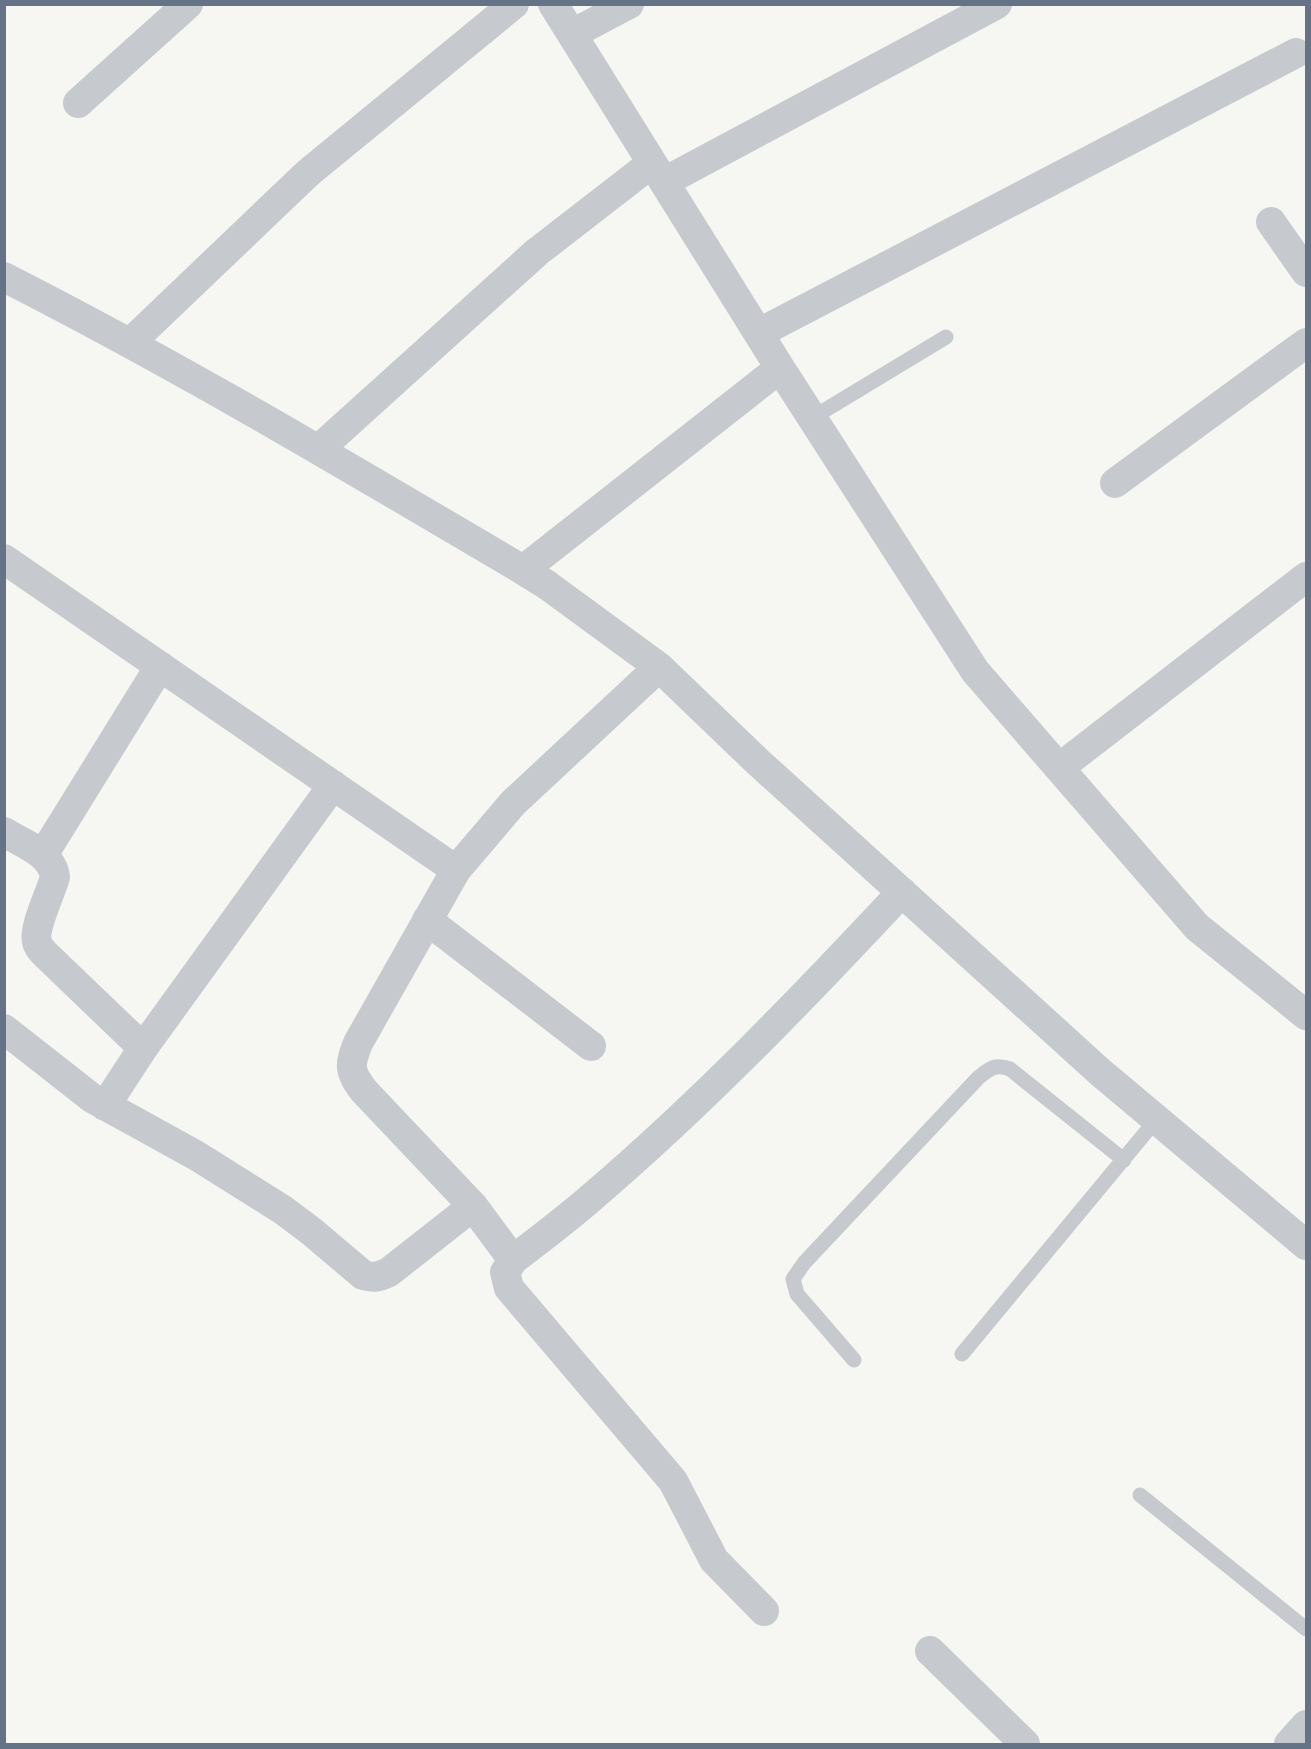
<svg xmlns="http://www.w3.org/2000/svg" width="1311" height="1749" font-family="Rubik,sans-serif">
<style>
.lines{fill:none;stroke-linecap:round;stroke-linejoin:round}
.service{stroke:#c6c9cd;stroke-width:15}
.minor{stroke:#c6c9cd;stroke-width:30}
</style>
<rect width="100%" height="100%" fill="#f6f7f3"/>
<g class="lines">
<!-- service -->
<path class="service" d="M 812,418 L 946,337
M 962,1354 L 1156,1120
M 854,1360 L 797,1294 L 793,1279 L 804,1263 L 978,1078 C 989,1069 995,1063 1010,1069 L 1124,1160
M 1140,1495 L 1306,1629"/>
<!-- minor -->
<path class="minor" d="M 553,4 L 780,368 L 975,671 L 1197,927 L 1306,1015
M 572,34 L 629,4
M 78,103 L 188,4
M 664,182 L 997,4
M 1271,222 L 1306,272
M 4,277 C 181,367 352,469 523,570 L 547,585 L 659,667 L 758,762 L 1100,1072 L 1306,1245
M 759,333 L 1296,53
M 130,343 L 308,173 L 514,4
M 319,449 L 537,252 L 652,163
M 1115,483 L 1306,343
M 4,559 L 456,870
M 523,570 L 780,368
M 1059,768 L 1306,577
M 4,832 C 23,844 52,853 55,877 C 51,892 33,928 37,942 C 38,946 42,951 45,954 L 143,1048
M 43,855 L 160,666
M 427,920 L 591,1046
M 4,1029 L 92,1098 L 197,1156 L 283,1210 L 311,1231 L 363,1275 C 373,1278 379,1277 389,1272 L 473,1206
M 105,1106 L 143,1048 L 333,785
M 513,1260 L 473,1206 L 364,1091 C 349,1071 349,1066 358,1043 L 456,870 L 513,803 L 659,667
M 764,1611 L 714,1560 L 673,1481 L 509,1288 L 505,1272 L 513,1260 C 540,1239 567,1219 592,1197 C 702,1103 803,998 902,892
M 930,1651 L 1025,1744
M 1289,1744 L 1306,1725"/>
</g>
<!-- border -->
<rect width="1311" height="1749" fill="none" stroke="#647386" stroke-width="12"/>
</svg>
